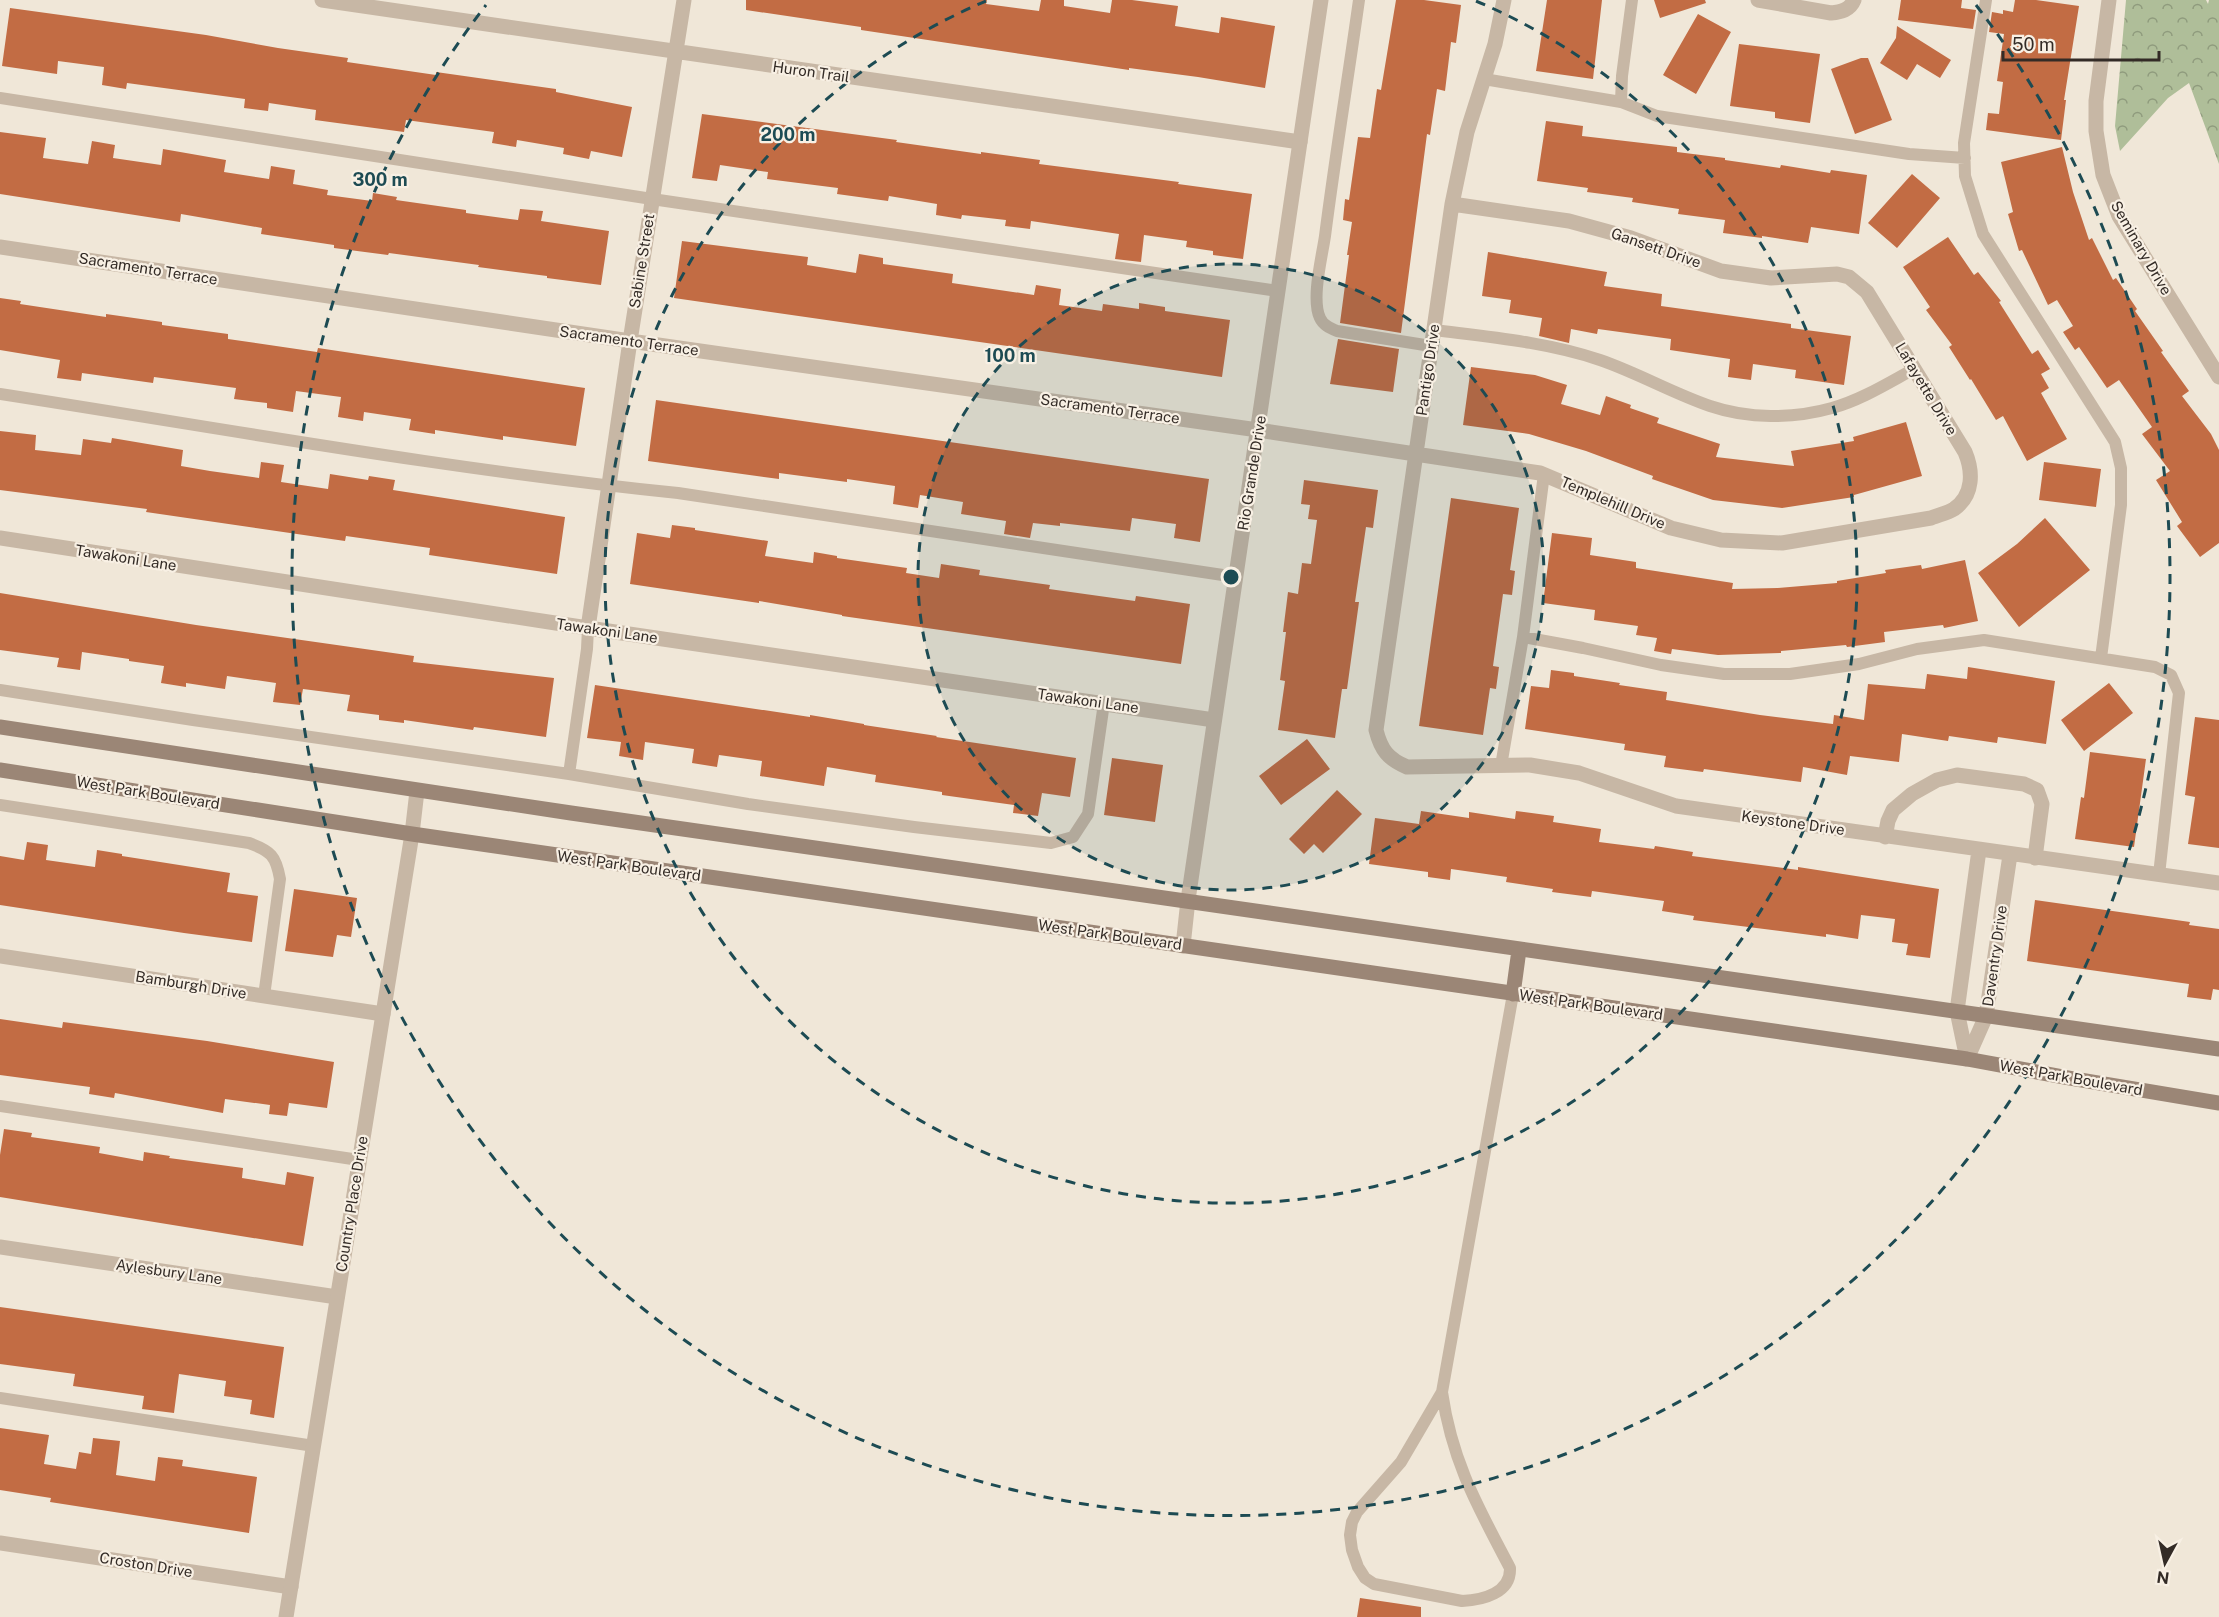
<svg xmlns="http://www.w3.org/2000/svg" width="2219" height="1617" font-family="'Public Sans',sans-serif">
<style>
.forest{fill:url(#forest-crowns)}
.building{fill:#c26c44}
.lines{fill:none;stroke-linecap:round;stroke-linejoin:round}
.service{stroke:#c7b7a5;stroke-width:12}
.minor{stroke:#c7b7a5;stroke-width:15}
.tertiary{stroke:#c7b7a5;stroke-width:15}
.secondary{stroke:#9b8676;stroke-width:15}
.ring{fill:none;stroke:#1d4b53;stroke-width:3;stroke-dasharray:10 8}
.labels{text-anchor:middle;stroke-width:4.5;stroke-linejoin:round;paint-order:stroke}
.street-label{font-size:15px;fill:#332b26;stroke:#f8f0e4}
.centre{fill:#1d4b53;stroke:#f8f0e4;stroke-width:3}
.ring-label{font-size:18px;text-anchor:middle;font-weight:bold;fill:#1d4b53;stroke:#f8f0e4;stroke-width:4.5;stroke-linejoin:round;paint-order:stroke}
</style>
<defs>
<pattern id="forest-crowns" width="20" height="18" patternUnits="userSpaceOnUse" patternTransform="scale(1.5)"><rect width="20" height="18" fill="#afbe99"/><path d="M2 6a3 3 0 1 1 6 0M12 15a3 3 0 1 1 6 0" fill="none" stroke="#8f9b7d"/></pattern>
</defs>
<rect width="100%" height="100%" fill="#f0e7d8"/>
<!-- forest -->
<path class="forest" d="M 2126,0 L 2206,0 L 2208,4 L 2209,0 L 2219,0 L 2219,164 L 2189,83 L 2168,98 L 2120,151 L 2115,126 Z"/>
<!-- building -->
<path class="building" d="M 746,0 L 987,0 L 986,4 L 1039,11 L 1041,0 L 1064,0 L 1064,6 L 1110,13 L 1112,0 L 1132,0 L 1178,6 L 1175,26 L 1219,33 L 1221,17 L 1275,26 L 1265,88 L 1198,77 L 1129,68 L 1129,70 L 861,30 L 861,27 L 746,10 Z
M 1396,0 L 1424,0 L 1461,5 L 1456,43 L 1451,42 L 1445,91 L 1437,89 L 1430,135 L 1427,134 L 1401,333 L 1340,323 L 1349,255 L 1347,255 L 1352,222 L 1343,220 L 1345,199 L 1349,200 L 1358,137 L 1370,138 L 1377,89 L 1381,90 Z
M 1547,0 L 1602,0 L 1593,79 L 1536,71 Z
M 1654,0 L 1705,0 L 1706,3 L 1660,18 Z
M 1901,0 L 1962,0 L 1961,8 L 1976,10 L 1973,29 L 1898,20 Z
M 2015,0 L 2036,0 L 2079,6 L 2064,100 L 2066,100 L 2061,140 L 1986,130 L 1988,113 L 1999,114 L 2003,82 L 1997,81 L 2004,34 L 1989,32 L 1992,12 L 2003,14 L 2003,10 L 2013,12 Z
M 10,8 L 206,35 L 278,48 L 348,58 L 347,62 L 436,75 L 436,72 L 556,89 L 556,92 L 632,107 L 622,157 L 591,151 L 589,159 L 563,154 L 564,148 L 517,140 L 516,147 L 492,143 L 494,132 L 406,120 L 404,132 L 315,120 L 316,110 L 269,103 L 268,111 L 244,108 L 245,99 L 127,83 L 126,89 L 102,85 L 104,67 L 58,61 L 57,74 L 2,66 Z
M 1698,14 L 1731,32 L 1696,94 L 1663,75 Z
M 1897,26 L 1951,60 L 1940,78 L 1917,64 L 1907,80 L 1880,63 L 1896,38 Z
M 1739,44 L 1820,54 L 1810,123 L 1775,118 L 1775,112 L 1730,106 Z
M 1861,58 L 1868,58 L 1892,120 L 1855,134 L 1831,69 Z
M 702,114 L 897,140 L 896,142 L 981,154 L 981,152 L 1040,160 L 1039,164 L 1179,182 L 1178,184 L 1252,194 L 1243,259 L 1213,255 L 1213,251 L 1186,247 L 1187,241 L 1144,235 L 1141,262 L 1115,259 L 1119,234 L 1031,221 L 1030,229 L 1005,226 L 1006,220 L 962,215 L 961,219 L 936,215 L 937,204 L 889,196 L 888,201 L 837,194 L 838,188 L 767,179 L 768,172 L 720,165 L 717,181 L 692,178 Z
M 1546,121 L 1583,126 L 1582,136 L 1677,147 L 1677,152 L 1725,158 L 1725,160 L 1780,168 L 1781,165 L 1830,173 L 1831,170 L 1867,175 L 1859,234 L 1811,227 L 1808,243 L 1762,236 L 1762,238 L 1723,233 L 1725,220 L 1678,214 L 1679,209 L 1632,202 L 1633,198 L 1587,192 L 1588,188 L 1537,181 Z
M 0,132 L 46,138 L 43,158 L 88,164 L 92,141 L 115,145 L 113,158 L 161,165 L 163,149 L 226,160 L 224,172 L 269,179 L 271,166 L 295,170 L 293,184 L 328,190 L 327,195 L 372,201 L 373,193 L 397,197 L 396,200 L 466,210 L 466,213 L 518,220 L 520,209 L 543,211 L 541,221 L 609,231 L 601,285 L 547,278 L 547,276 L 478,267 L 479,265 L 389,253 L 388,255 L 334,248 L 334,245 L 261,234 L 262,228 L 181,214 L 180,222 L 0,194 Z
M 2062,147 L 2073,192 L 2089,240 L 2092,238 L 2113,280 L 2116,278 L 2137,309 L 2135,311 L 2163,351 L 2161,352 L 2189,391 L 2182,396 L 2211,434 L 2219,450 L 2219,543 L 2200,557 L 2177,526 L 2182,522 L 2156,480 L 2170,471 L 2142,434 L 2152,427 L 2119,380 L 2107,388 L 2079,347 L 2075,350 L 2063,332 L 2073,326 L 2057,300 L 2048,305 L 2022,250 L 2019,251 L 2008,214 L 2013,212 L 2001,162 Z
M 1912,174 L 1940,198 L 1897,248 L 1868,223 Z
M 1948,237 L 1974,275 L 1978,272 L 2001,301 L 1999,302 L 2032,354 L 2038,350 L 2050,369 L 2041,374 L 2049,388 L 2041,393 L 2067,439 L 2027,461 L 2003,416 L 1996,420 L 1971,379 L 1970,380 L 1949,347 L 1952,345 L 1926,310 L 1930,307 L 1903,267 Z
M 682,241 L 808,257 L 807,265 L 856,273 L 859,254 L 883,258 L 883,264 L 953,274 L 952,283 L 1034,295 L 1036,285 L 1061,289 L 1059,305 L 1102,311 L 1103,304 L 1139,309 L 1139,303 L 1165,307 L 1165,311 L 1230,320 L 1222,377 L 674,298 Z
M 1488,252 L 1607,272 L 1604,286 L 1662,294 L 1661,306 L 1791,324 L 1791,328 L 1851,336 L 1844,385 L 1795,378 L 1796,370 L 1753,364 L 1751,380 L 1728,377 L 1730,359 L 1670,350 L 1671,339 L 1598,329 L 1597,334 L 1571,329 L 1569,343 L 1539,336 L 1542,318 L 1509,313 L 1511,300 L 1482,296 Z
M 0,298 L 21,301 L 20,304 L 106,317 L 106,314 L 162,322 L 162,325 L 228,334 L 228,339 L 317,352 L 318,348 L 585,388 L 576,446 L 503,436 L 503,440 L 435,430 L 435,434 L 409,430 L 411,419 L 364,412 L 363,421 L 338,417 L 341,397 L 296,391 L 293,412 L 267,408 L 267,403 L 234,399 L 236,388 L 154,377 L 153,383 L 82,373 L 81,381 L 57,378 L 60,360 L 0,350 Z
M 1338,339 L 1399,349 L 1393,392 L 1330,384 Z
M 1471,367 L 1535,375 L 1567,385 L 1561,404 L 1600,415 L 1606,396 L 1631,405 L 1630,408 L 1659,418 L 1657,423 L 1720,444 L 1716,457 L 1794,466 L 1791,451 L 1854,441 L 1853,437 L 1906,422 L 1922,476 L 1854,495 L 1854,497 L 1782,508 L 1713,500 L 1652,479 L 1653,476 L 1586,451 L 1529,434 L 1463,425 Z
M 656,400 L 1209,479 L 1200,542 L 1174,538 L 1176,524 L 1132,518 L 1130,531 L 1060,523 L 1060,526 L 1033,523 L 1030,538 L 1004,534 L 1006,521 L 961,514 L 963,502 L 920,495 L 918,508 L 893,504 L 895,486 L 847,479 L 847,482 L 779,473 L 779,479 L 648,461 Z
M 0,431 L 36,435 L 35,450 L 81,455 L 83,439 L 111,443 L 112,438 L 183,450 L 181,466 L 210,471 L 259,478 L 261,462 L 284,465 L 281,482 L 328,489 L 330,474 L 368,480 L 369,476 L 395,480 L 393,490 L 565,517 L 557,574 L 429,555 L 430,548 L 346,536 L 345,541 L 146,512 L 147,509 L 0,490 Z
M 2044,462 L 2101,469 L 2096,507 L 2039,500 Z
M 1304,480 L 1378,490 L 1373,528 L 1366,527 L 1355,602 L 1359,602 L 1347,689 L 1342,689 L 1335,738 L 1278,730 L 1285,681 L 1280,680 L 1286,632 L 1283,632 L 1288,592 L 1298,594 L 1302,563 L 1311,564 L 1317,520 L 1308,519 L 1310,505 L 1301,504 Z
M 1451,498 L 1519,508 L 1510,570 L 1515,571 L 1512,595 L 1503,594 L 1493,666 L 1499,667 L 1496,689 L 1490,688 L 1483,735 L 1419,726 Z
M 2045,518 L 2090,570 L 2019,627 L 1978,573 L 2017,544 Z
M 672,525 L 695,528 L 695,530 L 768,541 L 765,556 L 813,563 L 814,552 L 837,556 L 837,558 L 907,568 L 906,573 L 939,578 L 941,564 L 980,570 L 979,575 L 1050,585 L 1049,589 L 1135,601 L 1136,596 L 1190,604 L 1181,664 L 842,616 L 842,615 L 759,601 L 759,603 L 630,584 L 637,533 L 670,538 Z
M 1552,533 L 1592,538 L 1590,555 L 1636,562 L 1636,568 L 1733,583 L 1732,589 L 1778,588 L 1837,583 L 1837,581 L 1886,573 L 1885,570 L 1921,565 L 1922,569 L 1965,560 L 1978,621 L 1944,628 L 1943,625 L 1884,632 L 1885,642 L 1847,647 L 1846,645 L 1781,651 L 1781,653 L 1718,655 L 1672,649 L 1671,654 L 1654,651 L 1657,638 L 1636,635 L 1638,626 L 1594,620 L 1595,610 L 1543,603 Z
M 0,593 L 196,625 L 414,656 L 413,662 L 554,678 L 546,737 L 474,727 L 473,730 L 404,720 L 404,723 L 379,720 L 379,715 L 347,711 L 350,695 L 303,689 L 300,705 L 273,702 L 276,683 L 227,676 L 225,689 L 186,683 L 186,687 L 161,683 L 164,666 L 129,661 L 129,659 L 82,652 L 80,670 L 57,667 L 59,658 L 0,650 Z
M 1968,667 L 2055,681 L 2046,744 L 1998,737 L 1997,743 L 1949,736 L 1948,741 L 1902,734 L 1899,762 L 1850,756 L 1847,775 L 1803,767 L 1801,782 L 1704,769 L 1703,772 L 1664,767 L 1666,756 L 1624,750 L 1625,744 L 1525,729 L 1531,686 L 1549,688 L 1551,670 L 1574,673 L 1574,676 L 1620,683 L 1619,685 L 1667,692 L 1666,700 L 1760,715 L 1833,724 L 1834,715 L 1864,720 L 1868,684 L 1925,689 L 1927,674 L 1967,679 Z
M 2109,683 L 2133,713 L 2084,751 L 2061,720 Z
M 595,685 L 810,717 L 810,715 L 864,724 L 864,725 L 937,736 L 936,737 L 1076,758 L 1070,797 L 1042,793 L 1038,816 L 1013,813 L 1014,805 L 942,795 L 942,792 L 875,782 L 876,775 L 827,767 L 824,786 L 760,776 L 762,761 L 719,755 L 717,767 L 692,763 L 694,749 L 645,742 L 643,760 L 619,756 L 621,742 L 587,738 Z
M 2195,717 L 2219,720 L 2219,848 L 2188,844 L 2195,797 L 2185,795 Z
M 1307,739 L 1330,769 L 1281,805 L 1259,776 Z
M 2090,752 L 2146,759 L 2134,847 L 2075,839 L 2081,797 L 2084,798 Z
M 1112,758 L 1163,765 L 1155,822 L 1104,815 Z
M 1337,790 L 1362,814 L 1323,853 L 1314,844 L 1304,854 L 1289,839 Z
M 1421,811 L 1469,818 L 1469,812 L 1515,819 L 1516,811 L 1554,816 L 1553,822 L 1601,829 L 1599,842 L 1654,849 L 1655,846 L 1693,852 L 1692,856 L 1798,870 L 1798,867 L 1939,889 L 1930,958 L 1906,955 L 1908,944 L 1892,942 L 1895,919 L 1861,915 L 1858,939 L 1826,934 L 1826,937 L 1693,920 L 1694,916 L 1662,911 L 1664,901 L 1592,891 L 1591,897 L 1552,892 L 1553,889 L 1506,882 L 1507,877 L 1451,869 L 1450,880 L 1428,877 L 1428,872 L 1369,864 L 1375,818 L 1419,824 Z
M 27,842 L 48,845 L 46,860 L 95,867 L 97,850 L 122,854 L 122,856 L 230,873 L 227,892 L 258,896 L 252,942 L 184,933 L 0,905 L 0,856 L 24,860 Z
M 294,889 L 357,898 L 351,937 L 337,935 L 333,957 L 285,951 Z
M 2035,900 L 2190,922 L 2189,925 L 2219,929 L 2219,990 L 2213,989 L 2211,1000 L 2187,997 L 2189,984 L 2027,961 Z
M 0,1019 L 62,1028 L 63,1022 L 207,1041 L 334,1062 L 327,1108 L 289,1103 L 287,1116 L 269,1114 L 270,1105 L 225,1099 L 223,1113 L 115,1093 L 114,1098 L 89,1094 L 90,1087 L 0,1075 Z
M 4,1129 L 32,1133 L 31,1137 L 100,1147 L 99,1153 L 143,1161 L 144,1152 L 170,1156 L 169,1158 L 243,1168 L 242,1178 L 285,1185 L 287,1172 L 314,1177 L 303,1246 L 0,1197 L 0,1155 Z
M 0,1307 L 284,1347 L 274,1418 L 250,1414 L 252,1400 L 224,1396 L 226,1381 L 179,1374 L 174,1413 L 142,1409 L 144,1396 L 73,1386 L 75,1374 L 0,1364 Z
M 0,1428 L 49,1435 L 44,1464 L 76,1469 L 79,1452 L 91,1454 L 93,1438 L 120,1441 L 116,1475 L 155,1481 L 158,1457 L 183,1460 L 182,1466 L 257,1477 L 249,1533 L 50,1502 L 51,1498 L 0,1490 Z
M 1360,1598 L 1421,1607 L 1421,1617 L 1357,1617 Z"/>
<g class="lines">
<!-- service -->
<path class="service" d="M 1359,0 C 1348,79 1335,157 1325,236 C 1322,257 1311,299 1320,318 C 1323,325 1330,328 1337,331 L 1431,346
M 1632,0 L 1622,76 L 1621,102 L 1657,116 L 1909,154 L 1965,158
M 1986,0 L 1964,143 L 1965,176 L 1983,234 L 2115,442 L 2121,468 L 2121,505 L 2101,658
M 1484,79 L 1621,102
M 0,98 L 652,199 L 1278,291
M 1434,330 C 1489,337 1547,342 1600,360 C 1638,373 1672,393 1710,406 C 1748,419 1793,419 1832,408 C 1861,400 1888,383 1914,369
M 0,394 C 226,429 451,470 678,493 L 1236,577
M 1523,637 L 1544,474
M 0,690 L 193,720 L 569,774 L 748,804 L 914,827 L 1051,843 L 1073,837 L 1088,814 L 1104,703
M 1501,766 L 1523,637 L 1583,648 L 1661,665 L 1724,674 L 1790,674 L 1859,664 L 1917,649 L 1984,640 L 2155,667 L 2171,675 L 2179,693 L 2159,875
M 569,774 L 587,649 L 588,628
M 0,805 L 249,843 C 271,851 276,856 280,879 L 264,996
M 0,1106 L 359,1160
M 1442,1392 C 1452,1462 1478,1507 1510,1568 C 1511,1593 1483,1600 1462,1601 L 1374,1584 L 1365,1578 L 1358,1567 L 1352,1550 L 1350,1535 L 1352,1522 L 1357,1512 L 1401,1462 L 1442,1392 L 1513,994
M 0,1398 L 314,1446"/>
<!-- minor -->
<path class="minor" d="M 322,0 L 1300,142
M 1504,0 L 1495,44 L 1467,132 L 1452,204 L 1376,730 C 1381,750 1388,759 1407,767 L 1530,765 L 1579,773 L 1676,806 L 2219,883
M 1758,0 L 1831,13 C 1841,12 1850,10 1854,0
M 2109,0 L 2096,101 L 2096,131 L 2103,175 L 2119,216 L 2219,377
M 0,247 L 630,341 L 1258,430 L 1540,473 L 1671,528 L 1721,540 L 1782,543 L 1931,518 C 1938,515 1948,513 1954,509 C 1974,495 1973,471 1965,452 L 1867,292 L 1849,277 L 1837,274 L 1771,278 L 1721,271 L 1631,238 L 1569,221 L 1452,204
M 0,538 L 588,628 L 1214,720
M 588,628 L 630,341 L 684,0
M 412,834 L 417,791
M 1885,837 L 1888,821 L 1893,810 L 1912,794 L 1937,780 L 1957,775 L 2024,784 L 2037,790 L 2042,804 L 2035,858
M 1183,946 L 1188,900
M 0,956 L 383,1014
M 1967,1059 L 1957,1011 L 1979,850
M 1967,1059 L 1986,1016 L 2010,855
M 0,1247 L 337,1297
M 0,1543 L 291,1587"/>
<!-- tertiary -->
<path class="tertiary" d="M 1188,900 L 1321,0
M 286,1617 L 412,834"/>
<!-- secondary -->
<path class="secondary" d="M 0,727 L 571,813 L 2219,1049
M 0,770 L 412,834 L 1967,1059 L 2069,1078 L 2219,1103
M 1513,994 L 1519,950"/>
</g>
<!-- distance rings -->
<circle cx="1231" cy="577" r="313" fill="#1d4b53" fill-opacity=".12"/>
<g class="ring">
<circle cx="1231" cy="577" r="313"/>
<path d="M1476 1A626 626 0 1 1 986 1"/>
<path d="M1976 5A939 939 0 1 1 486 5"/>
</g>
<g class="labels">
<!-- street labels -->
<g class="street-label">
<text transform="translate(811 72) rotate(8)" y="5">Huron Trail</text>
<text transform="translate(1656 248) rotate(19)" y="5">Gansett Drive</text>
<text transform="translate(2141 248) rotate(60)" y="5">Seminary Drive</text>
<text transform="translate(642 261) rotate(-81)" y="5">Sabine Street</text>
<text transform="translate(148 269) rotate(9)" y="5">Sacramento Terrace</text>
<text transform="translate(629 341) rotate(8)" y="5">Sacramento Terrace</text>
<text transform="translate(1428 370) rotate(-82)" y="5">Pantigo Drive</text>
<text transform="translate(1926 389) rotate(59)" y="5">Lafayette Drive</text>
<text transform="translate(1110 409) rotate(8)" y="5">Sacramento Terrace</text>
<text transform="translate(1252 473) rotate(-81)" y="5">Rio Grande Drive</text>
<text transform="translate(1613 503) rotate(23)" y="5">Templehill Drive</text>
<text transform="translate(126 558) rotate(9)" y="5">Tawakoni Lane</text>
<text transform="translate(607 631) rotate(8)" y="5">Tawakoni Lane</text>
<text transform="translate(1088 701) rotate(8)" y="5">Tawakoni Lane</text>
<text transform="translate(148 793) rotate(9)" y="5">West Park Boulevard</text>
<text transform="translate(1793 823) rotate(8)" y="5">Keystone Drive</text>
<text transform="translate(629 866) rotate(8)" y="5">West Park Boulevard</text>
<text transform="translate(1110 935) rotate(8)" y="5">West Park Boulevard</text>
<text transform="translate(1995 956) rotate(-82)" y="5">Daventry Drive</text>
<text transform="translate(191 985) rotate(9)" y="5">Bamburgh Drive</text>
<text transform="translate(1591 1005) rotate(8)" y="5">West Park Boulevard</text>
<text transform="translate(2071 1078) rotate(10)" y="5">West Park Boulevard</text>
<text transform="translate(352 1204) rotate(-81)" y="5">Country Place Drive</text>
<text transform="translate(169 1272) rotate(8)" y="5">Aylesbury Lane</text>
<text transform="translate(146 1565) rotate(9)" y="5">Croston Drive</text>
</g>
</g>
<circle cx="1231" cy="577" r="9" class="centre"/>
<g class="ring-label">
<text x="788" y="141">200 m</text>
<text x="380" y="186">300 m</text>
<text x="1010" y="362">100 m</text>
</g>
<!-- north arrow -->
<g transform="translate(2165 1563) rotate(188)" stroke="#f8f0e4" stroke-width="4.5" paint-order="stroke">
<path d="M0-4.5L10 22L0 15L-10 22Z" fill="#332b26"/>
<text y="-9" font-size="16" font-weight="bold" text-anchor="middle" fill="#332b26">N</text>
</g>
<!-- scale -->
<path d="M2003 51v9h156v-9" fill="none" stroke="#332b26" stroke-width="3"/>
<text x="2012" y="51" font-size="18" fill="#332b26" stroke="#f8f0e4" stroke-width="4.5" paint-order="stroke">50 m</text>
</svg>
